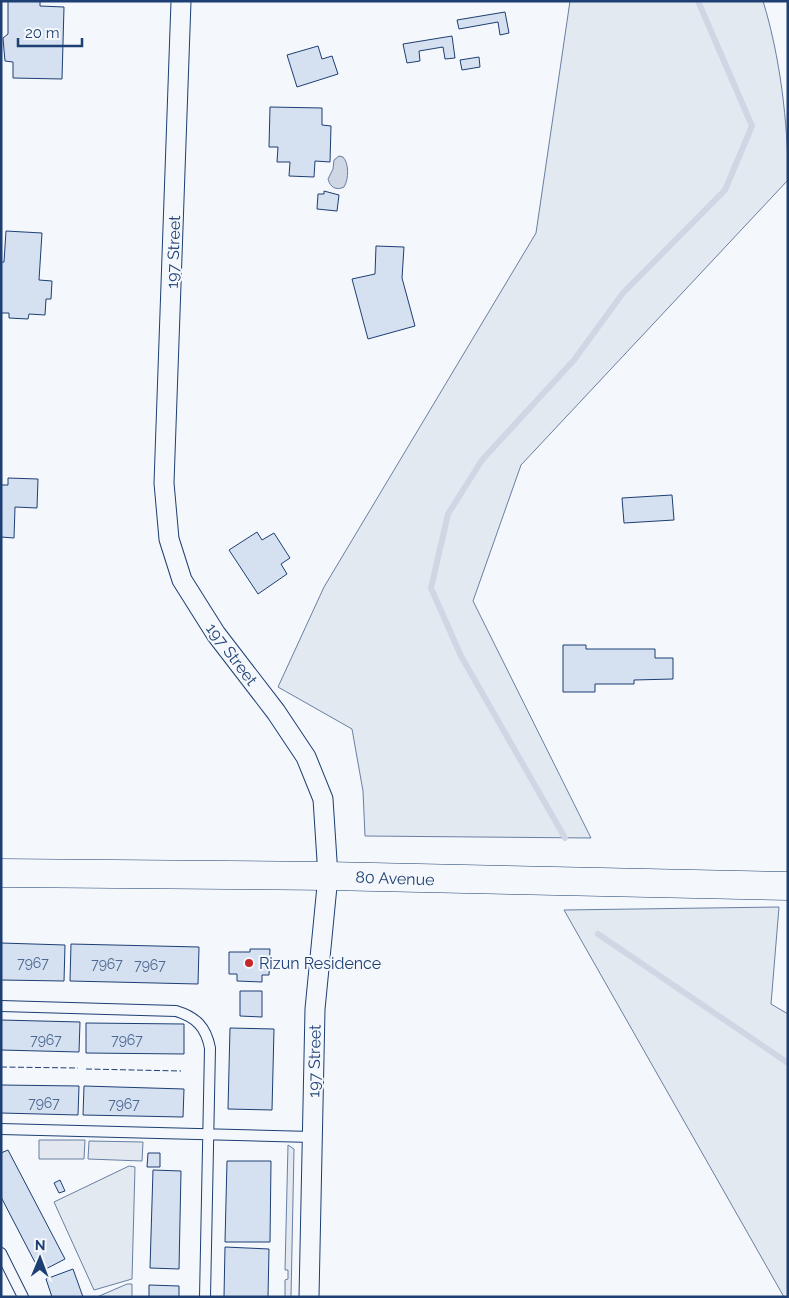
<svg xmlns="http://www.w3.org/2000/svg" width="789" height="1298" font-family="Raleway,sans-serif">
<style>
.green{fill:#e3e9f0;stroke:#687fa3}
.parking{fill:#e3e8f0;stroke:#687fa3}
.water{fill:#cfd7e4;stroke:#687fa3}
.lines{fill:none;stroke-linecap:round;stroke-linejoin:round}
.stream{stroke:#cfd7e4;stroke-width:6}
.building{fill:#d5e0f0;stroke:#1d3f73}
.lane-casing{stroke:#1d3f73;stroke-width:12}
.street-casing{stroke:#1d3f73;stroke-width:21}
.secondary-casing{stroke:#1d3f73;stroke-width:29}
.lane{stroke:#f4f7fb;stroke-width:10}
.street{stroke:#f4f7fb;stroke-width:19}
.secondary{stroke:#f4f7fb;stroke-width:28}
.fence{stroke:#1d3f73;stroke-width:1;stroke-dasharray:6 2.5;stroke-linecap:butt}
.poi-dot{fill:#c62828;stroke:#f4f7fb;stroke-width:2}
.labels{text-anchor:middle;stroke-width:4;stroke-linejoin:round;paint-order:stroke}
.number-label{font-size:14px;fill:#4b6792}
.street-label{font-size:16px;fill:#1d3f73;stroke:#f4f7fb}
.poi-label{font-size:16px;fill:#1d3f73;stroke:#f4f7fb;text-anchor:start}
</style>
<rect width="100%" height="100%" fill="#f4f7fb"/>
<!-- green -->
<path class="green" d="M 570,1 L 763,1 C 780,56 788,122 788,180 L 521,465 L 473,601 L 591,838 L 365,836 L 363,791 L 352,729 L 278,687 L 324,587 L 536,233 Z
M 779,907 L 771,1004 L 788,1014 L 788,1297 L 784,1297 L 564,910 Z
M 288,1145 L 294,1149 L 291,1297 L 285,1297 L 285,1280 L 288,1279 L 288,1270 L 285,1270 Z
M 129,1166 L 135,1167 L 132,1279 L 94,1290 L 54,1202 Z
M 127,1284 L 132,1284 L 132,1297 L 97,1297 Z"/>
<!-- parking -->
<path class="parking" d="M 39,1140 L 85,1140 L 84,1159 L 39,1159 Z
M 89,1141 L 143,1142 L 142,1161 L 88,1159 Z"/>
<!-- water -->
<path class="water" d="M 339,156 L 343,157 C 349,163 349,179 344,187 C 336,191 330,187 328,179 L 333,169 L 334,160 Z"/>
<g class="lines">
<!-- stream -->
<path class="stream" d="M 565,838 L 461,656 L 431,588 L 448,514 L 482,460 L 574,360 L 623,293 L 725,190 L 752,126 L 698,1
M 598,934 L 788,1063"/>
</g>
<!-- building -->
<path class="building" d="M 8,1 L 40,1 L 40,6 L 64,7 L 62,79 L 13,78 L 13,62 L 5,61 L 4,50 L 3,38 L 8,34 Z
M 505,12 L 509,33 L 500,35 L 498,22 L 459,29 L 457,20 Z
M 452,36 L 455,58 L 445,59 L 443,47 L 419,51 L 420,61 L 407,63 L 403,44 Z
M 318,46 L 322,59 L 332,56 L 338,74 L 297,87 L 287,55 Z
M 479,57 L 480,67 L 462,70 L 460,60 Z
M 270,107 L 322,108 L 322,125 L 331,126 L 330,162 L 315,161 L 314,177 L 289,176 L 290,162 L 277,162 L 278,147 L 269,147 Z
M 324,191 L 339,195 L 337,211 L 317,209 L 318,194 L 324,194 Z
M 6,231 L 42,233 L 39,280 L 52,281 L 51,299 L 46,299 L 45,315 L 29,314 L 28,319 L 9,318 L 9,313 L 1,313 L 1,262 L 4,262 Z
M 376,246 L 404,247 L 402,278 L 415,326 L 368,339 L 352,279 L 375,274 Z
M 8,478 L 38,479 L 37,508 L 15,507 L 14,538 L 1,537 L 1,485 L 8,485 Z
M 672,495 L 674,520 L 624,523 L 622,498 Z
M 257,532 L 262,540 L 274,533 L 290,558 L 281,564 L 287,574 L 258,594 L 229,550 Z
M 563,645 L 586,645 L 586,649 L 655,649 L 655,658 L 673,658 L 673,679 L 634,680 L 634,684 L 595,684 L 595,692 L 563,692 Z
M 1,943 L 65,945 L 64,981 L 1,980 Z
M 71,944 L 199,947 L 198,984 L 70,981 Z
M 250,949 L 270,949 L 269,975 L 262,975 L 262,982 L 237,981 L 237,974 L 229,974 L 229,952 L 250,952 Z
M 240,991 L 262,991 L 262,1017 L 240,1016 Z
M 1,1020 L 80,1022 L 79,1052 L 1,1050 Z
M 86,1023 L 184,1024 L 184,1054 L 86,1053 Z
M 230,1028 L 274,1029 L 272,1110 L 228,1109 Z
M 1,1085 L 79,1086 L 78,1115 L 1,1113 Z
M 84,1086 L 184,1089 L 183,1117 L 83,1115 Z
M 8,1150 L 65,1259 L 40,1272 L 1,1197 L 1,1153 Z
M 148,1153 L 160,1153 L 160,1167 L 147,1167 Z
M 227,1161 L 271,1161 L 270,1242 L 225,1242 Z
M 153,1170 L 181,1171 L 179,1269 L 150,1268 Z
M 60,1180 L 65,1191 L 59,1193 L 54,1183 Z
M 225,1247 L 269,1249 L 268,1297 L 224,1297 Z
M 73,1269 L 83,1297 L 52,1297 L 46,1279 Z
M 149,1285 L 179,1286 L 179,1297 L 149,1297 Z"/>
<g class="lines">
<defs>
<path id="lane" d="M 1,1006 L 176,1011 C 196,1017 206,1027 210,1048 L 205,1297
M 1,1129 L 312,1137
M 1,1253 L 23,1297"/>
<path id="street" d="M 181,1 L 164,483 L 169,539 L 182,580 L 216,634 L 276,712 L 306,757 L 323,799 L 328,876 L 315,1009 L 309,1297"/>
<path id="secondary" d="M 1,873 L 328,876 L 788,886"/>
</defs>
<!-- lane casing -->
<use href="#lane" class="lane-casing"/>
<!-- street casing -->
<use href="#street" class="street-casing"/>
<!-- secondary casing -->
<use href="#secondary" class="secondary-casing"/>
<!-- lane -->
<use href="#lane" class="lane"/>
<!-- street -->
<use href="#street" class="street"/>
<!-- secondary -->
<use href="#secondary" class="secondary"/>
<!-- fence -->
<path class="fence" d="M 1,1067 L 78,1068
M 86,1069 L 181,1071"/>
</g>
<!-- markers -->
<circle class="poi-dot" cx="249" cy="963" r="5"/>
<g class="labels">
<!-- number labels -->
<g class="number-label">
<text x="33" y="968">7967</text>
<text x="107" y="969">7967</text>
<text x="150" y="970">7967</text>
<text x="46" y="1045">7967</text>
<text x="127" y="1045">7967</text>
<text x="44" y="1108">7967</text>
<text x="124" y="1109">7967</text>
</g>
<!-- street labels -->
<g class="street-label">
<text transform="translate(173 252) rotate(-88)" y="6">197 Street</text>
<text transform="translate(232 654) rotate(53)" y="6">197 Street</text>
<text transform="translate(395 878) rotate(2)" y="6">80 Avenue</text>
<text transform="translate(314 1061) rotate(-89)" y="6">197 Street</text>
</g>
<!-- poi labels -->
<g class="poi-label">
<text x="259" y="969">Rizun Residence</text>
</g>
</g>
<!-- border -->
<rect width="789" height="1298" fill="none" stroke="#1d3f73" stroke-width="5"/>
<!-- north arrow -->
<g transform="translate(40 1258) rotate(1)" stroke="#f4f7fb" stroke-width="4" paint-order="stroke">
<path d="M0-4L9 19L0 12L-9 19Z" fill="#1d3f73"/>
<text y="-8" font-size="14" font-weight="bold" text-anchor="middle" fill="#1d3f73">N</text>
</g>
<!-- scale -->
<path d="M18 38v8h64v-8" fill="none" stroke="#1d3f73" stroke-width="2.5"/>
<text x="25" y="38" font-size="15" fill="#1d3f73" stroke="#f4f7fb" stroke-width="4" paint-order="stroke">20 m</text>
</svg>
